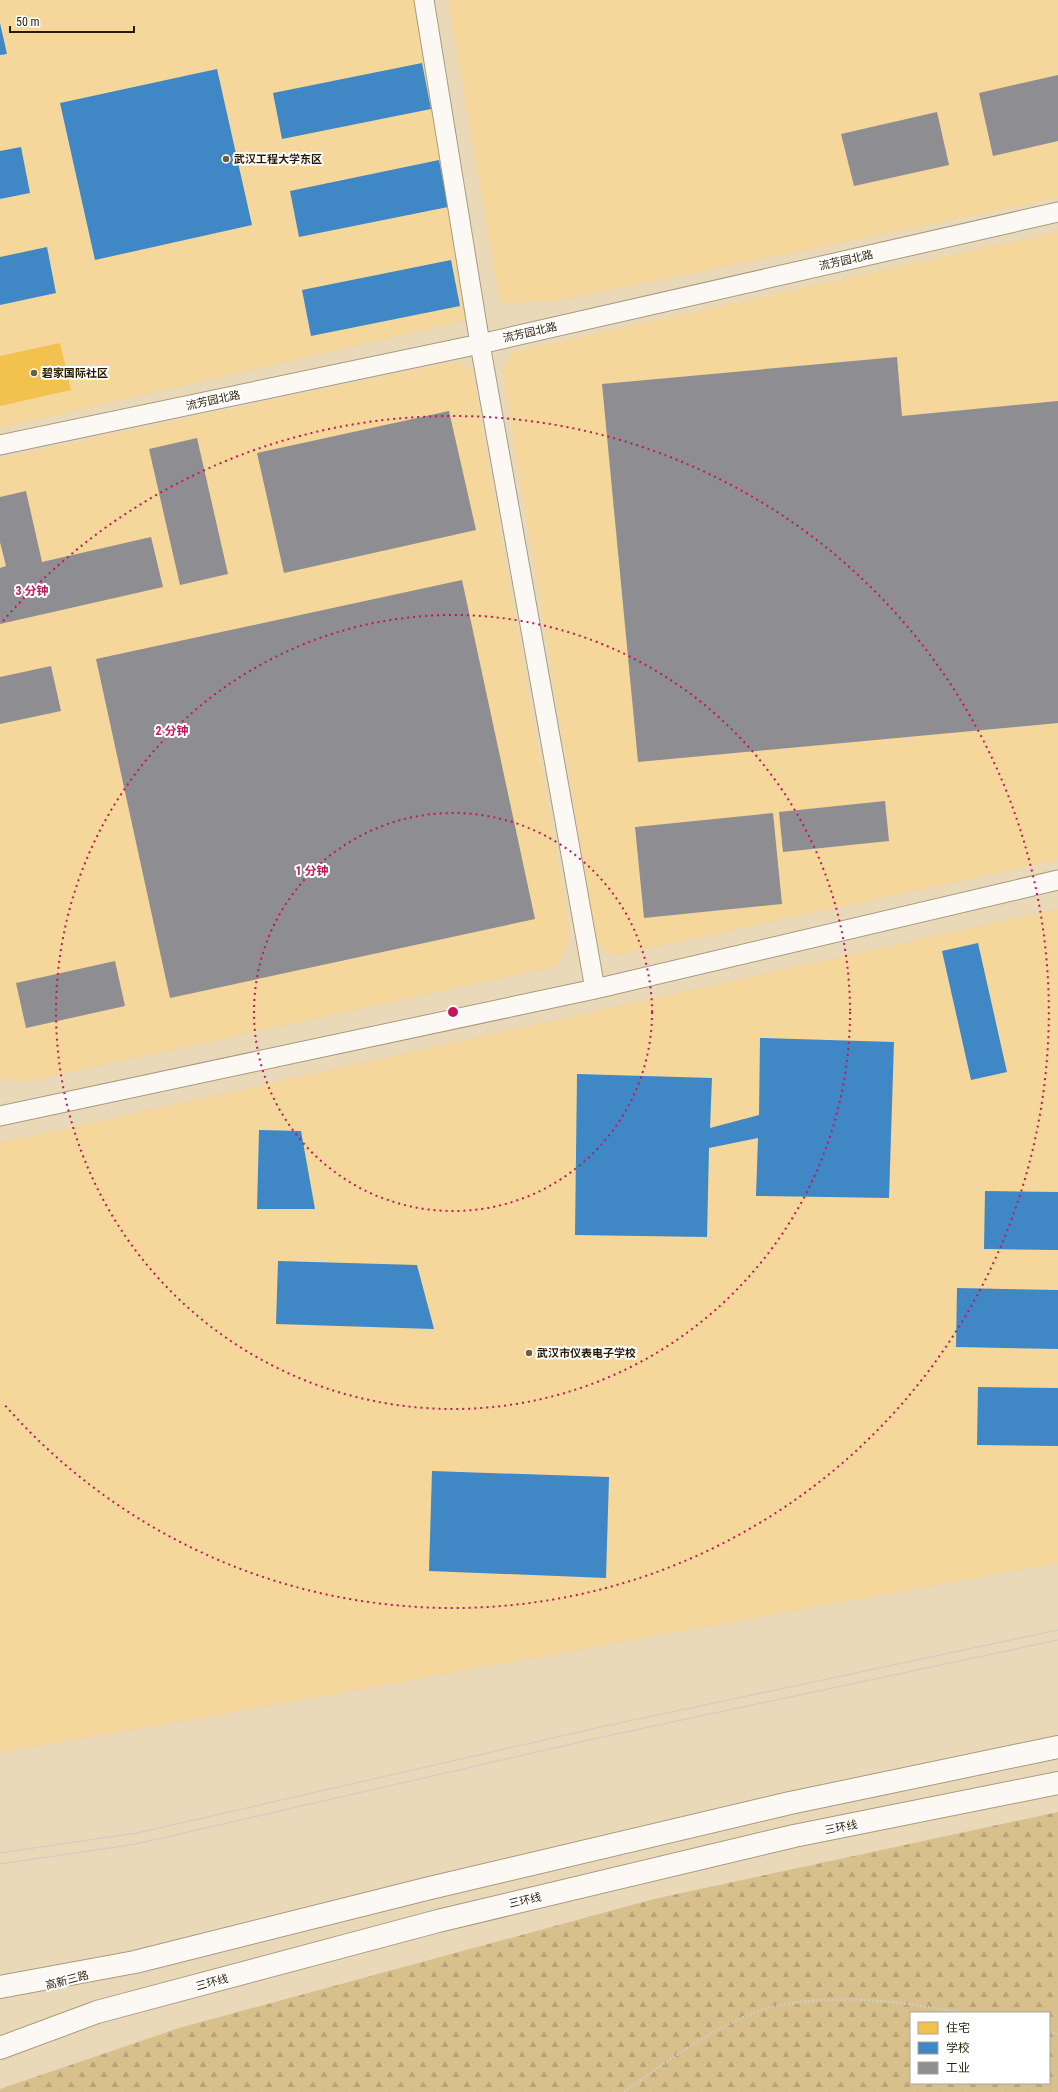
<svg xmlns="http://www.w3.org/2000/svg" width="1058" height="2092" font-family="'Roboto Condensed','Noto Sans SC',sans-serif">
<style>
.built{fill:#f5d79b}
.forest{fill:url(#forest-firs);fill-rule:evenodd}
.homes{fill:#f2c14e}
.schools{fill:#3f88c5}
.industry{fill:#8d8d92}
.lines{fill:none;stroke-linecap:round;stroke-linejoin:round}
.tertiary-casing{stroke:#a99b7e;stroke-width:21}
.trunk-casing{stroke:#a99b7e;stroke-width:24}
.path{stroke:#d1cbc2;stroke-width:2.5;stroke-dasharray:2 2;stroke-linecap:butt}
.tertiary{stroke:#fcf9f4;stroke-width:19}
.trunk{stroke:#fcf9f4;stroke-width:22}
.tram{stroke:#cfcac0;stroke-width:1}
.ring{fill:none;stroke:#c2185b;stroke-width:2;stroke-dasharray:2 4}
.poi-dot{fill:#6c5e41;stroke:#fff;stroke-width:1.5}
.labels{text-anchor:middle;stroke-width:4;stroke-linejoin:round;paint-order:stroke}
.poi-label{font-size:11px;font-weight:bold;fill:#291b00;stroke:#fff;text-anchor:start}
.street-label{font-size:11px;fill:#291b00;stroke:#fff}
.centre{fill:#c2185b;stroke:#fff;stroke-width:2}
.ring-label{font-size:12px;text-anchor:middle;font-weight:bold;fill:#c2185b;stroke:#fff;stroke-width:4;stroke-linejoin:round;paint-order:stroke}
</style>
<defs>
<pattern id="forest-firs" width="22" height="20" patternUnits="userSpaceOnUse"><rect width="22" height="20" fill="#d8c08d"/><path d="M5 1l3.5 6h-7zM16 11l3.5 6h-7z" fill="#b9a478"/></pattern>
</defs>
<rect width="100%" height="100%" fill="#e9d9b9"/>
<!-- built -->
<path class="built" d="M 0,0 L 423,0 L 480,317 L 0,428 Z
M 448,0 L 1058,0 L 1058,198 L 556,301 L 506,303 L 499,296 Z
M 1058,232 L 1058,860 L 617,955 L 605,951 L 596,939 L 502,370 L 513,352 Z
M 443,364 L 460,364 L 472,370 L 567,913 L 569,933 L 567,947 L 556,966 L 29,1081 L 0,1079 L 0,458 Z
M 1058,909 L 1058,1563 L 178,1722 L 0,1752 L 0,1143 Z"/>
<!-- forest -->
<path class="forest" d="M 1058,1812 L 1058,2092 L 0,2092 L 0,2089 L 179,2028 L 654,1899 ZM 911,2013 L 1049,2013 L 1049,2083 L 911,2083 Z"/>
<!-- homes -->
<path class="homes" d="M 60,343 L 71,390 L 0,406 L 0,356 Z"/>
<!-- schools -->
<path class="schools" d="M 0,23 L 7,54 L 0,55 Z
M 422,63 L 431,109 L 282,139 L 273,93 Z
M 217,69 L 252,225 L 95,260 L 60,103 Z
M 21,147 L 30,193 L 0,199 L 0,151 Z
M 439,160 L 448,207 L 299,237 L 290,191 Z
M 47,247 L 56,293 L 0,305 L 0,257 Z
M 451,260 L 460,306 L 311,336 L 302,290 Z
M 978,943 L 1007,1072 L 971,1080 L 942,951 Z
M 760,1038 L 894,1042 L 889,1198 L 756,1196 L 758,1138 L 709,1148 L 707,1237 L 575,1235 L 577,1074 L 712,1078 L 710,1128 L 759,1115 Z
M 259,1130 L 301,1131 L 315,1209 L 257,1209 Z
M 985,1191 L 1058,1192 L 1058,1250 L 984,1249 Z
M 278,1261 L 417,1265 L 434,1329 L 276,1324 Z
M 957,1288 L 1058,1290 L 1058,1349 L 956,1347 Z
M 978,1387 L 1058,1388 L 1058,1446 L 977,1445 Z
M 432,1471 L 609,1477 L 606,1578 L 429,1571 Z"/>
<!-- industry -->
<path class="industry" d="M 1058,75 L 1058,141 L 993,156 L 979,93 Z
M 937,112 L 949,165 L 854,186 L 841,134 Z
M 897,357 L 902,416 L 1058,401 L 1058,723 L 638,762 L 602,384 Z
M 449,411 L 476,530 L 284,573 L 257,453 Z
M 197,438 L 228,574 L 180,585 L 149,449 Z
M 26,491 L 42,562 L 151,537 L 163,587 L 0,624 L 0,568 L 6,566 L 0,542 L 0,497 Z
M 462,580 L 535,919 L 170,998 L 96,659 Z
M 51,666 L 61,711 L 0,724 L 0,677 Z
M 885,801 L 889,841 L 783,852 L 779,812 Z
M 773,813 L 782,904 L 644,918 L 635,827 Z
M 115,961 L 125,1006 L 26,1028 L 16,983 Z"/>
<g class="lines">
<defs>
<path id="tertiary" d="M 424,0 L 480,344 L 595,989
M 0,445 L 480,344 L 1058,212
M 0,1116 L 595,989 L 1058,880"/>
<path id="trunk" d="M 0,1987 L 135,1962 L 430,1888 L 790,1803 L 1058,1747
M 0,2048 L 97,2012 L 438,1921 L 794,1836 L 1058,1783"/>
</defs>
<!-- tertiary casing -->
<use href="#tertiary" class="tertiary-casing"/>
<!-- trunk casing -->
<use href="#trunk" class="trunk-casing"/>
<!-- path -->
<path class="path" d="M 1049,2032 L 1058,2034
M 624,2092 C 666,2062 708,2031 756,2012 C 813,1991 901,2000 960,2013"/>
<!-- tertiary -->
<use href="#tertiary" class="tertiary"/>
<!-- trunk -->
<use href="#trunk" class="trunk"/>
<!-- tram -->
<path class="tram" d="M 0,1853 L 137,1833 L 601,1727 L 1058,1630
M 0,1864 L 136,1844 L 602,1737 L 1058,1640"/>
</g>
<!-- distance rings -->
<g class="ring">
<circle cx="453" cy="1012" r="199"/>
<circle cx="453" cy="1012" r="397"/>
<path d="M3 621A596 596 0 1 1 3 1403"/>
</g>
<!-- markers -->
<g class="poi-dot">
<circle cx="226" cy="159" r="4"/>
<circle cx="34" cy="373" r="4"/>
<circle cx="529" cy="1353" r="4"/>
</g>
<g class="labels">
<!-- poi labels -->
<g class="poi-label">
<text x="234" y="163">武汉工程大学东区</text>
<text x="42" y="377">碧家国际社区</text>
<text x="537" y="1357">武汉市仪表电子学校</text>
</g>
<!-- street labels -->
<g class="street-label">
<text transform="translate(846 260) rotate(-13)" y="4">流芳园北路</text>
<text transform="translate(530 332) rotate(-13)" y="4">流芳园北路</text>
<text transform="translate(213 400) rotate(-12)" y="4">流芳园北路</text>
<text transform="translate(841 1827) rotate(-11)" y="4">三环线</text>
<text transform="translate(525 1900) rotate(-13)" y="4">三环线</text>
<text transform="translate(67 1980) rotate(-15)" y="4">高新三路</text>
<text transform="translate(212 1982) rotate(-15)" y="4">三环线</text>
</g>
</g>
<circle cx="453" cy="1012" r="6" class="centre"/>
<g class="ring-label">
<text x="32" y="595">3 分钟</text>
<text x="172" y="735">2 分钟</text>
<text x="312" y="875">1 分钟</text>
</g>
<!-- legend -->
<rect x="910" y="2012" width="140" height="72" fill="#ffffff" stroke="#a9a499"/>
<rect x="918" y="2022" width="20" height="12" fill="#f2c14e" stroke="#a9a499"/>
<text x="946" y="2032" font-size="12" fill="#291b00">住宅</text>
<rect x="918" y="2042" width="20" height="12" fill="#3f88c5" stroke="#a9a499"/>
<text x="946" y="2052" font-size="12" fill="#291b00">学校</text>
<rect x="918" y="2062" width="20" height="12" fill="#8d8d92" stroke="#a9a499"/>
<text x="946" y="2072" font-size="12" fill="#291b00">工业</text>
<!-- scale -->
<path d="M10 26v6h124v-6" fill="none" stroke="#291b00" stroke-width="2"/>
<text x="16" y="26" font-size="12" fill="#291b00" stroke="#ffffff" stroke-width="3" paint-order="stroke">50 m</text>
</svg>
